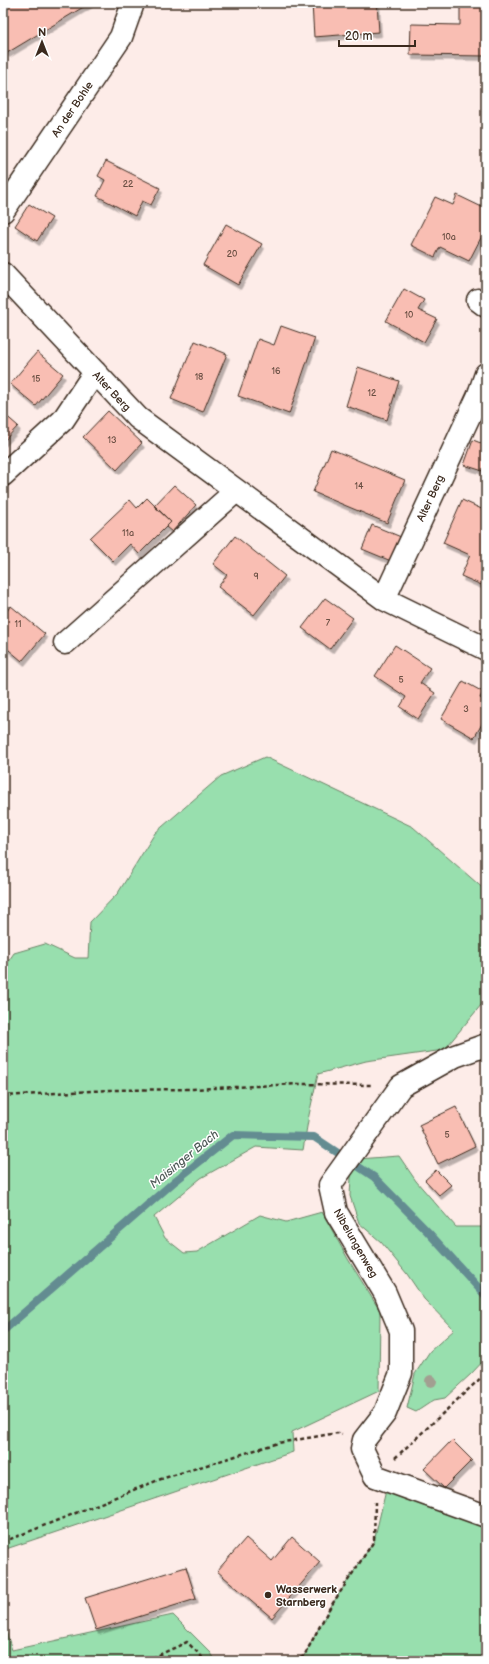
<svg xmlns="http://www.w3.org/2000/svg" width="489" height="1664" font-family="'Balsamiq Sans',sans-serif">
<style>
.green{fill:#98dfae;stroke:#6a8466}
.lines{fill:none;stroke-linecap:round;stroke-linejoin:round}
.stream{stroke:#648c91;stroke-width:8}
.building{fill:#f9beb3;stroke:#3b2a1e;filter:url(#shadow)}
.minor-casing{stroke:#3b2a1e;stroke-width:25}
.path{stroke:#3b2a1e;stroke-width:2.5;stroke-dasharray:4 3;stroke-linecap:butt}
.minor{stroke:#fff;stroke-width:22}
.tree{fill:#a29f91}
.poi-dot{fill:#3b2a1e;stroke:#fff;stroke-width:1.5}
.labels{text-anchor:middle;stroke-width:3;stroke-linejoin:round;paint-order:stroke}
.number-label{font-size:9px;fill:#6a4f43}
.street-label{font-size:11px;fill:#3b2a1e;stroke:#fff}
.poi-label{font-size:11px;font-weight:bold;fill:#3b2a1e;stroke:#fff;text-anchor:start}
.water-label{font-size:12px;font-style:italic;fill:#505b58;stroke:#fff}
</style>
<defs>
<filter id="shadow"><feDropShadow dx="2.5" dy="4.5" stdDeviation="0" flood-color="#0004"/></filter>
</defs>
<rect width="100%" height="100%" fill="#fdece8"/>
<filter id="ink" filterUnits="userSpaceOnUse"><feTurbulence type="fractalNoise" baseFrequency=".025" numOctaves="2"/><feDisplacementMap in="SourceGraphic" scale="8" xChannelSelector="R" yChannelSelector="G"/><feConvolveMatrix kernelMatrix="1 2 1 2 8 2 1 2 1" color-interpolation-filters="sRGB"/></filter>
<g filter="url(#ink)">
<!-- green -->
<path class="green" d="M 265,757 L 413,827 L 486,891 L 486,999 L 444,1050 L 366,1061 L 318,1074 L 309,1115 L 303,1150 L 256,1147 L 201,1178 L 154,1217 L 165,1238 L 184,1253 L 197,1252 L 260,1215 L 286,1222 L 322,1212 L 348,1259 L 380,1311 L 379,1391 L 292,1432 L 293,1452 L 3,1550 L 3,969 L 14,953 L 45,944 L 75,958 L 88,958 L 90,922 L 118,893 L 155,833 L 221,776 Z
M 399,1156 L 416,1181 L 456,1227 L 486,1227 L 486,1358 L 471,1374 L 445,1398 L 434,1400 L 416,1412 L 407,1408 L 415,1374 L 430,1351 L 454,1330 L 424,1299 L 407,1274 L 381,1242 L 359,1223 L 350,1196 L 351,1177 L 357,1159 Z
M 387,1486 L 486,1516 L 486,1661 L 294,1661 L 304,1656 L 329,1609 L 374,1541 Z
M 173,1615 L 211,1653 L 216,1661 L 3,1661 L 3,1622 L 12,1650 Z"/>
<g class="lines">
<!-- stream -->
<path class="stream" d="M 3,1331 L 175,1181 L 233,1135 L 314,1137 L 374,1177 L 428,1232 L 486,1296"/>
</g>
<!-- building -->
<path class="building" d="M 10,3 L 90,3 L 7,53 L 3,46 L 3,7 Z
M 312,3 L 377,3 L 379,32 L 314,37 Z
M 460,3 L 486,4 L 486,56 L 410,55 L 411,24 L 460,25 Z
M 106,161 L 160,188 L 151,205 L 142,201 L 135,216 L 97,196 L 105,180 L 98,176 Z
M 457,195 L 486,209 L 486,228 L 469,261 L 440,247 L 435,257 L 411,245 L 435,197 L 453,205 Z
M 29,204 L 52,218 L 37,241 L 15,226 Z
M 226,224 L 262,244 L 238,285 L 203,265 Z
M 404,289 L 424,300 L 418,310 L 437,319 L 424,342 L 386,321 Z
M 281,326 L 315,338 L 289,414 L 238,396 L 258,339 L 274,345 Z
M 195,341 L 227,354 L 203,412 L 171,399 Z
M 37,352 L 63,374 L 36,406 L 10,384 Z
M 358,367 L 399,381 L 387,420 L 346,406 Z
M 108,411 L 142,443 L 117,470 L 83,437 Z
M 3,413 L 18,426 L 3,442 Z
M 473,440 L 486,445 L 486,472 L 464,465 Z
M 331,449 L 405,480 L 387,523 L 313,492 Z
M 174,485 L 196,505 L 172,532 L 166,527 L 171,522 L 154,506 Z
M 147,498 L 171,522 L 139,554 L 130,544 L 113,561 L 90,538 L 130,500 L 137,508 Z
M 462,500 L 486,511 L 486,587 L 461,576 L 470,555 L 443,543 Z
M 372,525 L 401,537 L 391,561 L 362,549 Z
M 235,536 L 285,576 L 254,615 L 218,587 L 227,575 L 213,564 Z
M 325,598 L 353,618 L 330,649 L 302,628 Z
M 11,606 L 45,634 L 22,661 L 3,645 L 3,615 Z
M 395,645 L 430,668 L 420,683 L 435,693 L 418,719 L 400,707 L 406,697 L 375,676 Z
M 463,681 L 483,692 L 480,698 L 486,701 L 486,717 L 474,738 L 441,719 Z
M 456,1107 L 475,1146 L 438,1164 L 419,1125 Z
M 436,1170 L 451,1185 L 439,1195 L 425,1180 Z
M 452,1440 L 472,1460 L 444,1488 L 424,1469 Z
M 292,1537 L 320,1562 L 272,1618 L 217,1571 L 246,1538 L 272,1561 Z
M 186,1567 L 196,1599 L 96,1630 L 85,1598 Z"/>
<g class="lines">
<defs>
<path id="minor" d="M 3,211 L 121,37 L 132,6 L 131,3
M 3,274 L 138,418 L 384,599 L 486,649
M 478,300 L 486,306
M 3,475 L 63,420 L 95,372
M 384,599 L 478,397 L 486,374
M 65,643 L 236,491
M 486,1045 L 455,1056 L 401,1086 L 330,1185 L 336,1212 L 385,1293 L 401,1331 L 401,1373 L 385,1413 L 364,1440 L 362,1449 L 375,1476 L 486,1516"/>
</defs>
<!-- minor casing -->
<use href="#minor" class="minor-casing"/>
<!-- path -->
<path class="path" d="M 3,1096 L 109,1090 L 193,1089 L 299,1084 L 372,1085
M 395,1458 L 486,1373
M 3,1542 L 161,1479 L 278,1443 L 337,1433 L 342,1434
M 146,1661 L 187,1642 L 206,1661
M 294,1661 L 304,1656 L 329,1609 L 374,1541 L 375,1502"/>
<!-- minor -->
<use href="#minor" class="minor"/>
</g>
<!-- trees -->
<circle class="tree" cx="431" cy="1381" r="6"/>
</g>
<!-- markers -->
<circle class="poi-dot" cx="268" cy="1595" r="4"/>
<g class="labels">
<!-- number labels -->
<g class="number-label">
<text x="128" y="187">22</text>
<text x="449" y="240">10a</text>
<text x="232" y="257">20</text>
<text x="409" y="318">10</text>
<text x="276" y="374">16</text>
<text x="199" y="380">18</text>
<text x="36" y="382">15</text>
<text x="372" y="396">12</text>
<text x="112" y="443">13</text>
<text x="359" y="489">14</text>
<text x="128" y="536">11a</text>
<text x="256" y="579">9</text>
<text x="328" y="626">7</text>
<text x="18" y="627">11</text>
<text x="401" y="683">5</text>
<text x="466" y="712">3</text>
<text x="447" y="1138">5</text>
</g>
<!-- street labels -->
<g class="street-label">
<text transform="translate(72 109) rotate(-56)" y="4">An der Bohle</text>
<text transform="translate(112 391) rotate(47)" y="4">Alter Berg</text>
<text transform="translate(430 498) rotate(-65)" y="4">Alter Berg</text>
<text transform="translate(356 1243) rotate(60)" y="4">Nibelungenweg</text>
</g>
<!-- poi labels -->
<g class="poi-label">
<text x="276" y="1593">Wasserwerk<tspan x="276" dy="13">Starnberg</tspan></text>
</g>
<!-- water labels -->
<g class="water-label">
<text transform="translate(184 1159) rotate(-39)" y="4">Maisinger Bach</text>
</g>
</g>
<!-- margin -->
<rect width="489" height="1664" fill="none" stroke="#fff" stroke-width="16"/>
<rect x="8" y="8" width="473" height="1648" fill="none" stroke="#3b2a1e" stroke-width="1.5" filter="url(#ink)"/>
<!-- north arrow -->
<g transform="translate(42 42)" stroke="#ffffff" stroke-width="3" paint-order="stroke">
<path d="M0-3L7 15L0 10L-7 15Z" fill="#3b2a1e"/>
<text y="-6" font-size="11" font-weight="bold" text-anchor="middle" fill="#3b2a1e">N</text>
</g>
<!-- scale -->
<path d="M339 40v6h76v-6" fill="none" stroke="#3b2a1e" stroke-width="2"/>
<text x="345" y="40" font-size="12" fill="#3b2a1e" stroke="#ffffff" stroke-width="3" paint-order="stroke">20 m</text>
</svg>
